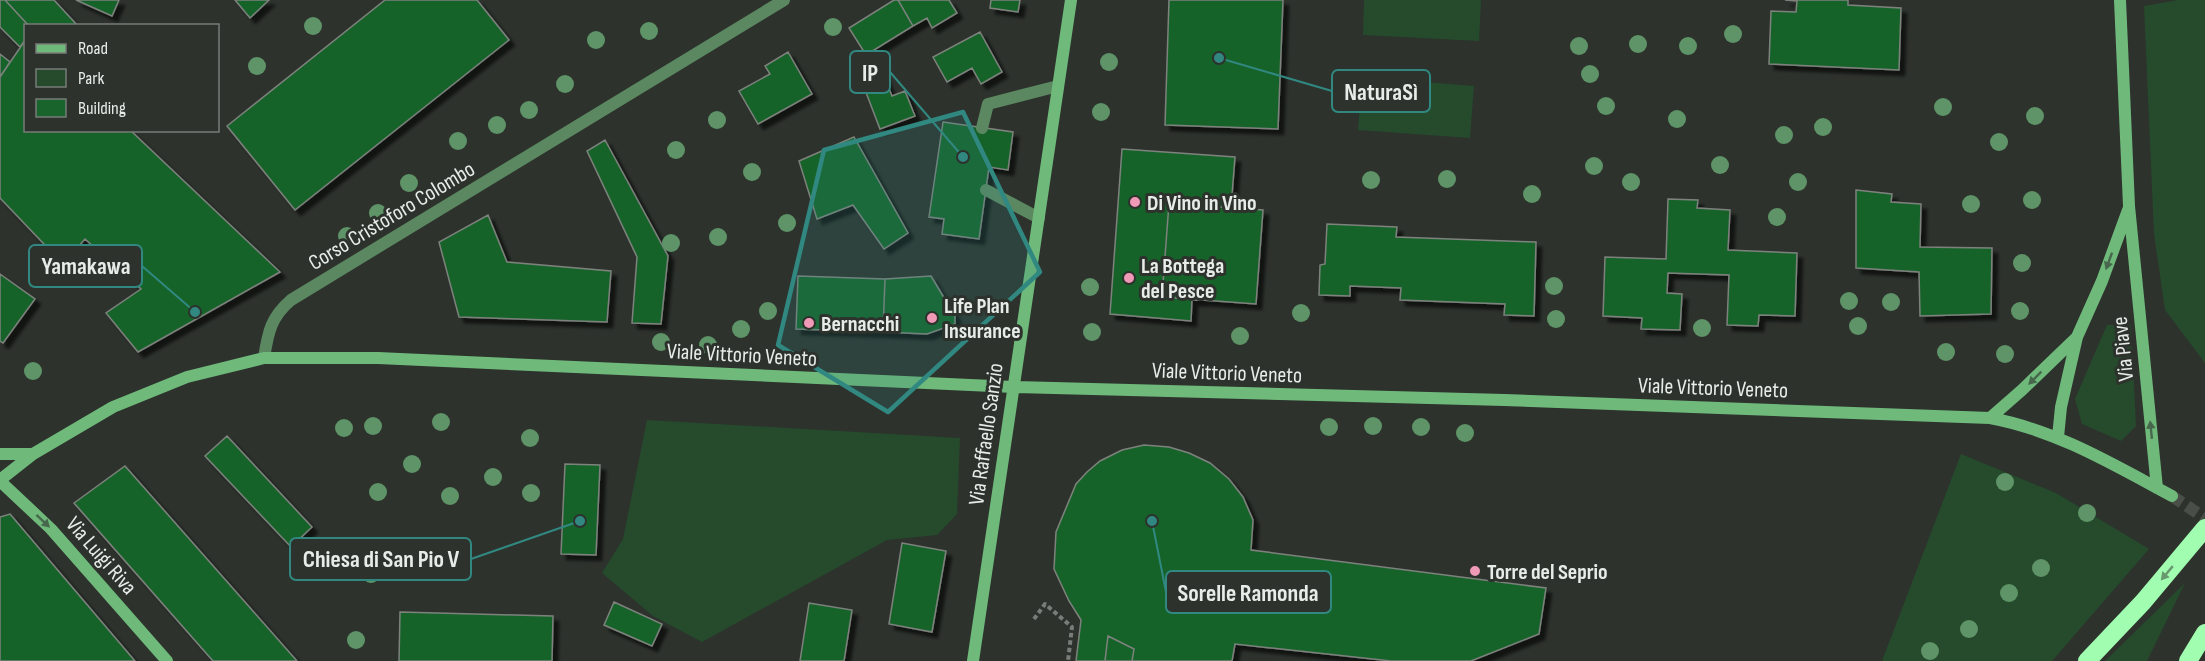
<svg xmlns="http://www.w3.org/2000/svg" width="2205" height="661" font-family="'Sofia Sans Condensed',sans-serif">
<style>
.green{fill:#254b2c}
.building{fill:#19632c;stroke:#7d827d;stroke-width:1.5;filter:url(#shadow)}
.lines{fill:none;stroke-linecap:round;stroke-linejoin:round}
.secondary-tunnel{stroke:#494e49;stroke-width:12;stroke-dasharray:12 6;stroke-linecap:butt}
.path{stroke:#787d79;stroke-width:4;stroke-dasharray:4.5 3;stroke-linecap:butt}
.lane{stroke:#5b8861;stroke-width:12}
.street{stroke:#5b8861;stroke-width:12}
.secondary{stroke:#6fba7b;stroke-width:12}
.highway{stroke:#a1fdaf;stroke-width:18}
.tree{fill:#5e9467}
.oneway{fill:#47684c}
.oneway2{fill:#67986e}
.marked{fill:#308880;fill-opacity:0.2;stroke:#308880;stroke-width:4.5;stroke-linejoin:round}
.poi-dot{fill:#f09ab7;stroke:#2d322d;stroke-width:2}
.labels{text-anchor:middle;stroke-width:6;stroke-linejoin:round;paint-order:stroke}
.poi-label{font-size:22px;font-weight:bold;fill:#e8ece9;stroke:#2d322d;text-anchor:start}
.street-label{font-size:22px;fill:#e8ece9;stroke:#2d322d}
.leader{fill:none;stroke:#308880;stroke-width:2}
.callout-dot{fill:#308880;stroke:#2d322d;stroke-width:2}
.callout{fill:#2d322d;stroke:#308880;stroke-width:2}
.callout-label{font-size:24px;text-anchor:middle;font-weight:bold;fill:#e8ece9}
</style>
<defs>
<filter id="shadow"><feDropShadow dx="5.5" dy="5.5" stdDeviation="1.5" flood-color="#0009"/></filter>
</defs>
<rect width="100%" height="100%" fill="#2d322d"/>
<!-- green -->
<path class="green" d="M 1364,0 L 1481,0 L 1479,41 L 1363,35 Z
M 2178,0 L 2205,0 L 2205,363 L 2165,310 L 2154,234 L 2144,6 Z
M 1362,77 L 1474,86 L 1470,138 L 1358,130 Z
M 2107,325 L 2131,325 L 2136,426 L 2121,441 L 2082,424 L 2075,399 Z
M 647,420 L 960,438 L 957,514 L 937,535 L 887,540 L 702,642 L 653,616 L 602,573 L 623,539 Z
M 1961,454 L 2056,493 L 2149,549 L 2052,661 L 1882,661 Z
M 2185,583 L 2147,661 L 2105,661 Z"/>
<!-- building -->
<path class="building" d="M 0,0 L 5,0 L 29,26 L 26,26 L 26,39 L 20,47 L 0,27 Z
M 5,0 L 54,0 L 78,26 L 29,26 Z
M 76,0 L 119,0 L 112,16 Z
M 235,0 L 269,0 L 250,18 Z
M 385,0 L 477,0 L 509,40 L 295,210 L 227,126 Z
M 894,0 L 898,0 L 913,26 L 866,55 L 849,28 Z
M 898,0 L 949,0 L 957,13 L 932,28 L 927,18 L 913,26 Z
M 991,0 L 1020,0 L 1018,12 L 990,8 Z
M 1169,0 L 1283,0 L 1278,129 L 1165,125 Z
M 1848,0 L 1848,5 L 1901,8 L 1899,70 L 1769,64 L 1771,11 L 1796,12 L 1797,1 L 1785,0 Z
M 980,32 L 1002,72 L 981,84 L 972,68 L 947,82 L 933,57 Z
M 26,39 L 26,130 L 130,130 L 280,272 L 138,352 L 106,313 L 141,289 L 85,239 L 63,264 L 0,198 L 0,77 Z
M 788,52 L 812,94 L 758,124 L 739,91 L 770,74 L 765,66 Z
M 0,54 L 10,62 L 0,77 Z
M 883,74 L 892,96 L 905,91 L 915,116 L 880,129 L 862,82 Z
M 943,122 L 1013,132 L 1008,170 L 989,167 L 979,239 L 942,234 L 944,219 L 929,217 Z
M 854,137 L 908,233 L 884,249 L 853,205 L 817,219 L 799,161 Z
M 605,140 L 668,256 L 661,324 L 632,323 L 637,257 L 587,151 Z
M 1122,149 L 1235,157 L 1231,208 L 1169,203 L 1162,297 L 1192,299 L 1191,321 L 1110,314 Z
M 1856,190 L 1892,194 L 1891,202 L 1921,204 L 1920,247 L 1992,248 L 1991,314 L 1920,316 L 1919,272 L 1856,268 Z
M 1668,199 L 1698,200 L 1697,208 L 1730,210 L 1728,250 L 1797,253 L 1795,316 L 1759,315 L 1758,326 L 1727,325 L 1729,275 L 1668,273 L 1667,293 L 1682,294 L 1680,330 L 1641,329 L 1642,318 L 1603,316 L 1605,257 L 1666,259 Z
M 1169,203 L 1263,210 L 1256,304 L 1162,297 Z
M 488,215 L 507,262 L 611,271 L 607,322 L 459,317 L 439,242 Z
M 1327,224 L 1397,227 L 1396,237 L 1536,242 L 1534,316 L 1504,315 L 1505,304 L 1400,300 L 1401,288 L 1350,286 L 1350,296 L 1319,295 L 1320,265 L 1325,264 Z
M 0,274 L 35,299 L 3,343 L 0,341 Z
M 798,276 L 885,279 L 883,332 L 796,329 Z
M 931,276 L 955,316 L 955,324 L 927,334 L 883,332 L 885,279 Z
M 227,436 L 312,527 L 291,547 L 205,456 Z
M 1144,445 L 1169,447 L 1189,453 L 1210,463 L 1229,479 L 1243,497 L 1253,520 L 1251,550 L 1546,588 L 1539,634 L 1471,661 L 1391,661 L 1235,644 L 1232,661 L 1132,661 L 1134,649 L 1108,636 L 1105,661 L 1076,661 L 1081,620 L 1069,601 L 1054,569 L 1056,532 L 1076,484 L 1087,472 L 1100,461 L 1122,450 Z
M 565,464 L 600,465 L 596,555 L 561,554 Z
M 125,466 L 297,661 L 213,661 L 74,503 Z
M 10,514 L 135,661 L 0,661 L 0,517 Z
M 902,543 L 946,551 L 932,632 L 889,624 Z
M 614,602 L 662,624 L 652,646 L 604,625 Z
M 809,603 L 852,610 L 844,661 L 800,661 Z
M 400,612 L 553,616 L 552,661 L 399,661 Z
M 1108,636 L 1134,649 L 1132,661 L 1105,661 Z"/>
<g class="lines">
<!-- secondary-tunnel -->
<path class="secondary-tunnel" d="M 2172,496 L 2205,518"/>
<!-- path -->
<path class="path" d="M 1034,619 L 1045,604 L 1072,627 L 1068,661"/>
<!-- lane -->
<path class="lane" d="M 982,128 L 988,104 L 1058,86
M 986,190 L 1039,218"/>
<!-- street -->
<path class="street" d="M 264,358 C 268,332 271,317 291,300 L 784,0"/>
<!-- secondary -->
<path class="secondary" d="M 2120,0 L 2129,206 L 2157,488
M 1990,418 L 2022,390 L 2076,338
M 2058,437 L 2061,407 L 2077,337 L 2102,281 L 2128,210
M 0,454 L 33,454
M 0,480 L 33,454 L 113,407 L 187,377 L 264,358 L 378,358 L 1014,387 L 1504,400 L 1990,418 C 2056,430 2114,465 2172,496
M 0,481 L 51,529 L 167,661
M 973,661 L 1071,0"/>
<!-- highway -->
<path class="highway" d="M 2087,661 L 2143,602 L 2205,528
M 2188,661 L 2205,633"/>
</g>
<!-- trees -->
<g class="tree">
<circle cx="313" cy="26" r="9"/>
<circle cx="833" cy="27" r="9"/>
<circle cx="649" cy="31" r="9"/>
<circle cx="1733" cy="34" r="9"/>
<circle cx="596" cy="40" r="9"/>
<circle cx="1638" cy="44" r="9"/>
<circle cx="1579" cy="46" r="9"/>
<circle cx="1688" cy="46" r="9"/>
<circle cx="1109" cy="62" r="9"/>
<circle cx="257" cy="66" r="9"/>
<circle cx="1590" cy="74" r="9"/>
<circle cx="565" cy="84" r="9"/>
<circle cx="1606" cy="106" r="9"/>
<circle cx="1943" cy="107" r="9"/>
<circle cx="529" cy="110" r="9"/>
<circle cx="1101" cy="112" r="9"/>
<circle cx="2035" cy="116" r="9"/>
<circle cx="1677" cy="119" r="9"/>
<circle cx="717" cy="120" r="9"/>
<circle cx="497" cy="125" r="9"/>
<circle cx="1823" cy="127" r="9"/>
<circle cx="1784" cy="135" r="9"/>
<circle cx="458" cy="141" r="9"/>
<circle cx="1999" cy="142" r="9"/>
<circle cx="676" cy="150" r="9"/>
<circle cx="1720" cy="165" r="9"/>
<circle cx="1594" cy="166" r="9"/>
<circle cx="752" cy="172" r="9"/>
<circle cx="1447" cy="179" r="9"/>
<circle cx="1371" cy="180" r="9"/>
<circle cx="1631" cy="182" r="9"/>
<circle cx="1798" cy="182" r="9"/>
<circle cx="409" cy="183" r="9"/>
<circle cx="1532" cy="194" r="9"/>
<circle cx="2032" cy="200" r="9"/>
<circle cx="1971" cy="204" r="9"/>
<circle cx="378" cy="213" r="9"/>
<circle cx="1777" cy="217" r="9"/>
<circle cx="787" cy="223" r="9"/>
<circle cx="347" cy="236" r="9"/>
<circle cx="718" cy="237" r="9"/>
<circle cx="671" cy="243" r="9"/>
<circle cx="2022" cy="263" r="9"/>
<circle cx="1554" cy="286" r="9"/>
<circle cx="1090" cy="287" r="9"/>
<circle cx="1849" cy="301" r="9"/>
<circle cx="1891" cy="302" r="9"/>
<circle cx="768" cy="311" r="9"/>
<circle cx="2020" cy="311" r="9"/>
<circle cx="1301" cy="313" r="9"/>
<circle cx="1556" cy="319" r="9"/>
<circle cx="1858" cy="326" r="9"/>
<circle cx="1702" cy="328" r="9"/>
<circle cx="741" cy="329" r="9"/>
<circle cx="1092" cy="332" r="9"/>
<circle cx="1240" cy="336" r="9"/>
<circle cx="661" cy="342" r="9"/>
<circle cx="708" cy="345" r="9"/>
<circle cx="1946" cy="352" r="9"/>
<circle cx="2005" cy="354" r="9"/>
<circle cx="33" cy="371" r="9"/>
<circle cx="441" cy="422" r="9"/>
<circle cx="373" cy="426" r="9"/>
<circle cx="1373" cy="426" r="9"/>
<circle cx="1329" cy="427" r="9"/>
<circle cx="1421" cy="427" r="9"/>
<circle cx="344" cy="428" r="9"/>
<circle cx="1465" cy="433" r="9"/>
<circle cx="530" cy="438" r="9"/>
<circle cx="412" cy="464" r="9"/>
<circle cx="493" cy="477" r="9"/>
<circle cx="2005" cy="482" r="9"/>
<circle cx="378" cy="492" r="9"/>
<circle cx="531" cy="493" r="9"/>
<circle cx="450" cy="496" r="9"/>
<circle cx="2087" cy="513" r="9"/>
<circle cx="2041" cy="568" r="9"/>
<circle cx="371" cy="574" r="9"/>
<circle cx="2009" cy="593" r="9"/>
<circle cx="1969" cy="629" r="9"/>
<circle cx="356" cy="640" r="9"/>
<circle cx="1930" cy="651" r="9"/>
</g>
<!-- one-way arrows -->
<defs><path id="oneway-solid" d="M-6-.8H1V-3.2L6.5 0L1 3.2V.8H-6Z" transform="scale(1.5)"/></defs>
<g class="oneway">
<use href="#oneway-solid" transform="translate(2109 261) rotate(110)"/>
<use href="#oneway-solid" transform="translate(2035 378) rotate(135)"/>
<use href="#oneway-solid" transform="translate(2151 430) rotate(-96)"/>
<use href="#oneway-solid" transform="translate(43 521) rotate(43)"/>
</g>
<use class="oneway2" href="#oneway-solid" transform="translate(2167 573) rotate(130)"/>
<!-- marked area -->
<path class="marked" d="M 963,112 L 1040,272 L 888,412 L 778,345 L 824,150 Z"/>
<!-- markers -->
<g class="poi-dot">
<circle cx="1135" cy="202" r="6"/>
<circle cx="1129" cy="278" r="6"/>
<circle cx="932" cy="318" r="6"/>
<circle cx="809" cy="323" r="6"/>
<circle cx="1475" cy="571" r="6"/>
</g>
<g class="labels">
<!-- poi labels -->
<g class="poi-label">
<text x="1147" y="210">Di Vino in Vino</text>
<text x="1141" y="273">La Bottega<tspan x="1141" dy="25">del Pesce</tspan></text>
<text x="944" y="313">Life Plan<tspan x="944" dy="25">Insurance</tspan></text>
<text x="821" y="331">Bernacchi</text>
<text x="1487" y="579">Torre del Seprio</text>
</g>
<!-- street labels -->
<g class="street-label">
<text transform="translate(391 215) rotate(-31)" y="8">Corso Cristoforo Colombo</text>
<text transform="translate(2122 349) rotate(-96)" y="8">Via Piave</text>
<text transform="translate(742 354) rotate(3)" y="8">Viale Vittorio Veneto</text>
<text transform="translate(1227 372) rotate(2)" y="8">Viale Vittorio Veneto</text>
<text transform="translate(1713 387) rotate(2)" y="8">Viale Vittorio Veneto</text>
<text transform="translate(985 434) rotate(-82)" y="8">Via Raffaello Sanzio</text>
<text transform="translate(102 555) rotate(49)" y="8">Via Luigi Riva</text>
</g>
</g>
<!-- callouts -->
<path class="leader" d="M963 157L890 72M1219 58L1332 91M195 312L142 266M580 521L471 559M1152 521L1166 592"/>
<g class="callout-dot">
<circle cx="963" cy="157" r="6"/>
<circle cx="1219" cy="58" r="6"/>
<circle cx="195" cy="312" r="6"/>
<circle cx="580" cy="521" r="6"/>
<circle cx="1152" cy="521" r="6"/>
</g>
<g class="callout">
<rect x="850" y="51" width="40" height="42" rx="6"/>
<rect x="1332" y="70" width="98" height="42" rx="6"/>
<rect x="29" y="245" width="113" height="42" rx="6"/>
<rect x="290" y="538" width="181" height="42" rx="6"/>
<rect x="1166" y="571" width="165" height="42" rx="6"/>
</g>
<g class="callout-label">
<text x="870" y="81">IP</text>
<text x="1381" y="100">NaturaSì</text>
<text x="86" y="274">Yamakawa</text>
<text x="381" y="567">Chiesa di San Pio V</text>
<text x="1248" y="601">Sorelle Ramonda</text>
</g>
<!-- legend -->
<rect x="24" y="24" width="195" height="108" fill="#2d322d" stroke="#787c78" stroke-width="1.5"/>
<rect x="36" y="44" width="30" height="9" fill="#6fba7b" stroke="#787c78" stroke-width="1.5"/>
<text x="78" y="54" font-size="18" fill="#e8ece9">Road</text>
<rect x="36" y="69" width="30" height="18" fill="#254b2c" stroke="#787c78" stroke-width="1.5"/>
<text x="78" y="84" font-size="18" fill="#e8ece9">Park</text>
<rect x="36" y="99" width="30" height="18" fill="#19632c" stroke="#787c78" stroke-width="1.5"/>
<text x="78" y="114" font-size="18" fill="#e8ece9">Building</text>
</svg>
